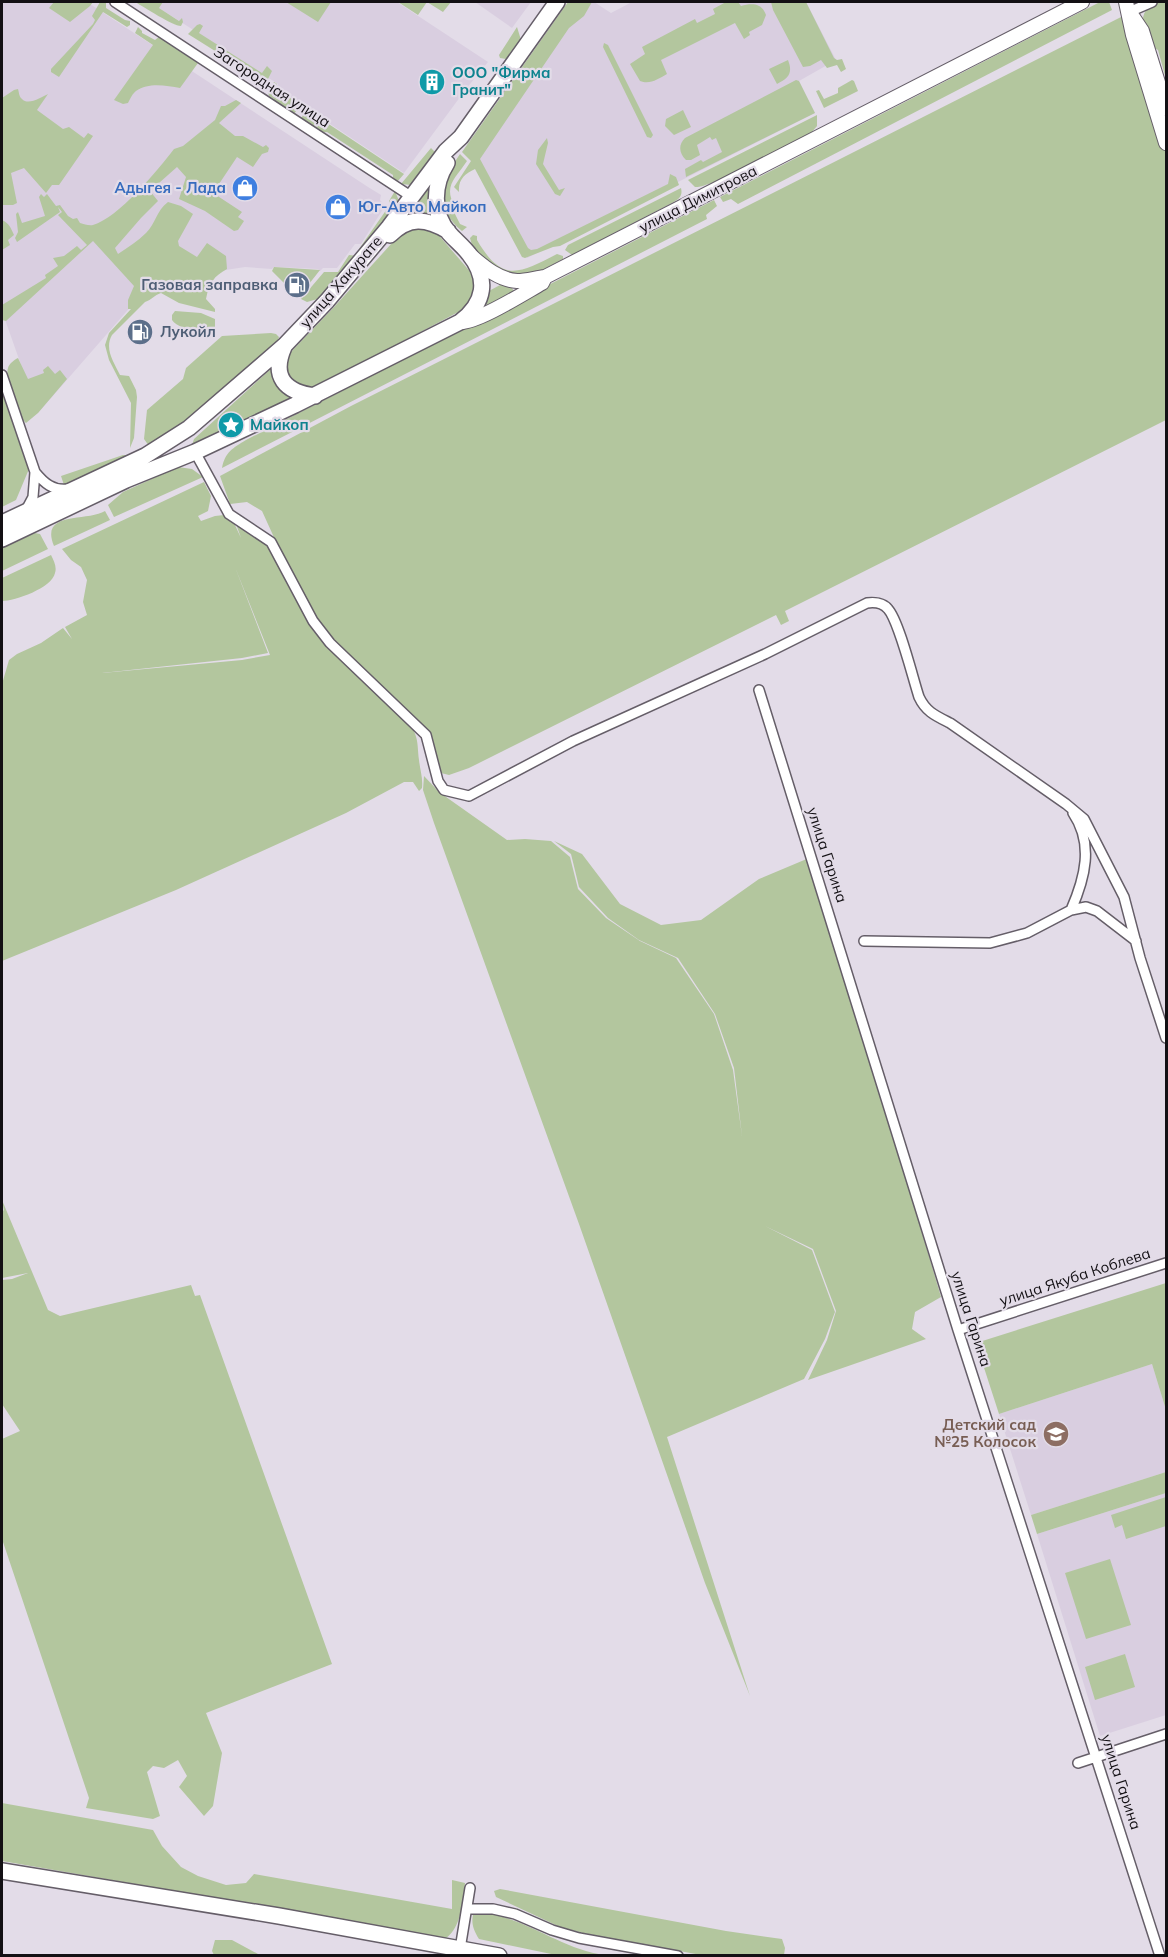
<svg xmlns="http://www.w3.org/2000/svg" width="1168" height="1957" font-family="Mulish,sans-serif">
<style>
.built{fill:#d9cee0}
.green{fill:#b3c69e;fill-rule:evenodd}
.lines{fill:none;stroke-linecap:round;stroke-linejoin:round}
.minor-casing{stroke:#655e68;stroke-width:12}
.secondary-casing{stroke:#655e68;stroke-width:16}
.primary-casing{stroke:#655e68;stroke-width:18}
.minor{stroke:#fff;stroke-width:9}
.secondary{stroke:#fff;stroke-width:14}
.primary{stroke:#fff;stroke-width:15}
.labels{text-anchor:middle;stroke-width:4.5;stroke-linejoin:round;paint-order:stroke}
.culture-label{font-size:15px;font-weight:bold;fill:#0d838f;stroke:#e3dce8;text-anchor:start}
.street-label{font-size:15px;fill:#131014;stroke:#e3dce8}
.shop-label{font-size:15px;font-weight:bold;fill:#366cbe;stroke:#e3dce8;text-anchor:end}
.service-label{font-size:15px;font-weight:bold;fill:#4e5e75;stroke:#e3dce8;text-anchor:end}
.education-label{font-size:15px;font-weight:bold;fill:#785e54;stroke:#e3dce8;text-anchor:end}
</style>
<rect width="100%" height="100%" fill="#e3dce8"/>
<!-- built -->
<path class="built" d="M 2,2 L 87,2 L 368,187 L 381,195 L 380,200 L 385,206 L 361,244 L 355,244 L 337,268 L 323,268 L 320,271 L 318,269 L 299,268 L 274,267 L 272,269 L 245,267 L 135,284 L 140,296 L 38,413 L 2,311 Z
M 163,2 L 397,2 L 488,62 L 466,89 L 404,173 L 276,88 L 278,84 L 159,8 Z
M 475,2 L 531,2 L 512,28 Z
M 582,2 L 594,2 L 611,13 L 632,2 L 806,2 L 836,60 L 799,81 L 815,113 L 527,258 L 473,159 Z
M 1152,1364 L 1166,1410 L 1166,1472 L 1031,1515 L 999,1414 Z
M 1166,1493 L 1166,1715 L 1100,1736 L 1037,1534 Z"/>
<!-- green -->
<path class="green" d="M 54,2 L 93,2 L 90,6 L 70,22 L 49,8 Z
M 100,2 L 106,2 L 106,8 L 125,20 L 130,21 L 130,25 L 127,27 L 103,12 L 59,77 L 51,72 L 51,69 L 93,24 L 95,20 L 92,16 Z
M 135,2 L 163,2 L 159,8 L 179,21 L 182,18 L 183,22 L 181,26 C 173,26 144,7 135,2 Z
M 286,2 L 331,2 L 318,22 Z
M 398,2 L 451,2 L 443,12 L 427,2 L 418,15 Z
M 568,2 L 592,2 L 584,16 L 569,28 L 480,159 L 528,248 L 531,250 L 537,249 L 668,184 L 670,174 L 676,177 L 679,185 L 560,246 L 553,247 L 525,258 L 522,257 L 475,169 C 465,174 458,179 459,192 L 454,187 L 471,161 L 462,152 Z
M 726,2 L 738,2 L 741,6 C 752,3 762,3 766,15 L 762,25 L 749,32 L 750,35 L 744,39 L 735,23 L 661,60 L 667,74 C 658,79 650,85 640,81 L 630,64 L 645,54 L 642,47 L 695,19 L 697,23 L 715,14 L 713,9 Z
M 771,2 L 806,2 L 834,58 L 837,60 L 842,59 L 846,69 L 841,72 L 837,65 L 827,68 L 821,60 L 810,66 L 803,67 L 773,10 Z
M 1100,2 L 1109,2 L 1112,10 L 738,204 L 731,199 L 723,202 L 720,197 Z
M 1158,2 L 1166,2 L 1166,79 L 1158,50 L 1151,46 L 1143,20 C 1143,10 1150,6 1158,2 Z
M 1129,13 L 1166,143 L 1166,420 L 785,611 L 789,621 L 781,625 L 776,615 L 469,768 L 449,775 L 441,773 L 438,766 L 433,740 L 420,724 L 332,640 L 316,618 L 287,566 L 262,511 L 247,502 L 230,504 L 220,476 L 351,406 Z
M 200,24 L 203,26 L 199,33 L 262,73 L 267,66 L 272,71 L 267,81 L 261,80 L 188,34 L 197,25 Z
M 138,27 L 142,31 L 142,33 L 155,40 L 160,36 L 197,60 L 198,63 L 180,88 C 167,86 149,82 136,91 C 133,93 130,99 128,103 L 123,104 L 114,100 L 153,45 L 135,33 Z
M 517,27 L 521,40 L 506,59 L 500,58 L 499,55 Z
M 604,43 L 608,45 L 653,135 L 651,138 L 647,137 L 603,47 Z
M 788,60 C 793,73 789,78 777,84 L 769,69 Z
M 796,80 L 799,81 L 815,113 L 686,177 L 685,169 L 701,160 L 703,162 L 722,152 L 716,138 L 712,140 L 710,137 L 697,145 L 700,155 L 691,160 L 686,160 C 679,153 678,145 685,138 Z
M 852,80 L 854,81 L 858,91 L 824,108 L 816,91 L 819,90 L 824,99 L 838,93 L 838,88 Z
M 274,82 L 277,84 L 275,88 L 301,105 L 294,114 L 274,103 L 274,99 L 269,96 L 268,91 Z
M 18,89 C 19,92 19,97 22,99 C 28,106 42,97 48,94 L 37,110 L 63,129 L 69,127 L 84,138 L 88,133 L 93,136 L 59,185 L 52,185 L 46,193 L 24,168 L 11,173 L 17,203 L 13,205 L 2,205 L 2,98 L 14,90 Z
M 236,100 L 241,103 L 219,123 L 235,136 L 243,136 L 263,147 L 266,145 L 269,148 L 268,152 L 262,154 L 253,167 L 237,157 L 213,193 L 242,212 L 238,217 L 244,221 L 238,230 L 234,231 L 205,211 L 179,199 L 186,177 L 177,167 L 150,191 L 158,201 L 141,218 L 115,248 L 118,254 C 128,247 138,241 146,233 C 156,223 156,211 168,202 L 181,206 L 193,214 L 178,241 L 179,246 L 197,257 L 207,243 L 226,256 L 227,269 C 214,276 209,283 206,299 L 215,309 L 215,312 L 179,303 L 161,293 C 154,295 152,300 145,302 L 112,335 C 104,349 114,362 120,375 L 129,376 L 136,390 L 137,397 L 134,438 L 130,448 L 131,403 L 109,360 L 105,345 L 109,333 L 131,309 L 128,309 L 128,300 L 134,286 L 93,241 L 6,321 L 2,320 L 2,305 L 46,278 L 45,275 L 58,266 L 53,258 L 64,256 L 77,246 L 81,250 L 87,245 L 58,215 L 62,212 L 58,207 L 60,212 L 17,242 L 15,238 L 18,232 L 16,214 L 18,212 L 22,223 L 45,216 L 39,197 L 41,194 L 44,197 L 47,194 L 56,206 L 60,205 L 68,216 L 73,219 L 77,218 L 80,223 C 84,224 89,226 93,225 C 118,218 158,170 174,149 L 183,146 L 215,120 L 221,106 L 225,106 Z
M 306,109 L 404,174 L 397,182 L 393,180 L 393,175 L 327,132 L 320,133 L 301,120 L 302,117 Z
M 683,110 L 691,127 L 674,135 L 665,126 L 666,119 Z
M 817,115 L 817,126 L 811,133 C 790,143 712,188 695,187 L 688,180 Z
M 547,138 L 548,143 L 543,164 L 559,190 L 565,188 L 560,196 L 555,194 L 536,164 L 538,150 Z
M 431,148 L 436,153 L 411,185 L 401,184 Z
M 460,154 L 467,161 C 455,179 443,186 455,207 L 454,212 L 460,224 L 467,227 L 462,231 C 433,208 442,180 460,154 Z
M 681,188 C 683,196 679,199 672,203 L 572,255 L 565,250 L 568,245 Z
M 426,189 L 430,191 L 433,216 L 410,214 L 409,213 Z
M 395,191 L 399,201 L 399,206 L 365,247 L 359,249 L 389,206 L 389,201 Z
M 714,200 L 717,206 L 706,215 L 707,219 L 222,468 C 225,452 233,448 246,440 Z
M 2,220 C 9,223 11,228 14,235 L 8,240 L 10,245 L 2,250 Z
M 422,227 L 436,232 L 473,275 L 474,286 L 471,301 L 464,309 L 311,390 L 289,383 L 285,362 L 288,355 L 335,306 L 401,233 L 408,229 Z
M 473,235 L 477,236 L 477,240 C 502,283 518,274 557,254 L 563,256 L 563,259 L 535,274 L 507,275 L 486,261 L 472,245 L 470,238 Z
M 349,255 L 358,256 L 321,298 L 307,302 L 301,299 L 324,272 L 338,272 Z
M 274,267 L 320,270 L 309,284 L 299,276 L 290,286 L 287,286 L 272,271 Z
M 502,284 L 511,287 L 514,291 L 512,294 L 489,306 L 485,304 L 487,292 Z
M 175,311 L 201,313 L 215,319 L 215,327 C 205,333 178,330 172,320 L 172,315 Z
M 271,333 L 276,334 L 279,337 L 278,340 L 162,442 L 149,446 L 144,439 L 147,410 L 183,379 L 186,368 L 222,336 Z
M 18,358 L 28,379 L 44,373 L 43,370 L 48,366 L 55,374 L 60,370 L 67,379 L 38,413 L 26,423 C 19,418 4,378 8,368 C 9,364 14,360 18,358 Z
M 273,367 L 299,399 L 195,446 L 192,445 L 194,439 Z
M 2,391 L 29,469 L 16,500 L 2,507 Z
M 123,455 L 126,455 L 123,460 L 64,485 L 61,476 Z
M 178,467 L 192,469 L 203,477 L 114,517 L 108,505 L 123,492 Z
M 204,482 L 211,496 L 208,511 L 198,516 L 201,521 L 215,516 L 224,515 L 234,523 L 241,538 L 236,524 L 268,545 L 289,588 L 314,632 L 410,723 C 419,740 417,742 419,760 C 420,770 423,777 422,788 L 419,791 L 413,782 L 404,782 L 346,813 L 176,890 L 2,961 L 2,684 L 9,660 L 17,654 L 41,643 L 63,628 L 72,639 L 65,627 L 87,615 L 83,602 L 87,580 L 81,567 L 71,560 L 62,549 ZM 235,567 L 270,655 L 242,660 L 102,673 L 242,658 L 268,653 Z
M 105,511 L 110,520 L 54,546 C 39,510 88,522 105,511 Z
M 35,533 L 40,534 L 48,549 L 2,571 L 2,548 Z
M 51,555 C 54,561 57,567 55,573 C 52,588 15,601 2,601 L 2,578 Z
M 424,776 L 439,792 L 507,840 L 525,839 L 551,841 L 570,857 L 578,889 L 606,918 L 640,941 L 676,958 L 714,1014 L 733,1070 L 742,1136 L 734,1068 L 715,1014 L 678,958 L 639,940 L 608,918 L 579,887 L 571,854 L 554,841 L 582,854 L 620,904 L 661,925 L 701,920 L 759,879 L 809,858 L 867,1046 L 941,1297 L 915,1312 L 912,1329 L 926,1339 L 808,1380 L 827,1340 L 836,1311 L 813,1249 L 765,1226 L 812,1250 L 835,1312 L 825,1339 L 804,1379 L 667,1437 L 750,1696 L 705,1583 L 579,1224 L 434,823 L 423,790 Z
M 2,1200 L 48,1310 L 60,1316 L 191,1285 L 195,1296 L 200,1295 L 332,1664 L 206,1713 L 222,1753 L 213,1806 L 204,1816 L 179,1787 L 187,1776 L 178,1760 L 164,1768 L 153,1766 L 147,1772 L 160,1816 L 153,1819 L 86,1808 L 89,1798 L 2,1539 L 2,1439 L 20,1431 L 2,1404 L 2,1280 L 12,1279 L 28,1273 L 2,1278 L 2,1209 L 4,1211 Z
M 1166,1283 L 1166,1410 L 1152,1364 L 999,1414 L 976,1343 Z
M 1166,1472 L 1166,1493 L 1037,1534 L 1031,1515 Z
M 1166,1497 L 1166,1526 L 1126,1539 L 1122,1525 L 1115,1528 L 1111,1515 Z
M 1110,1559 L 1131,1625 L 1086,1639 L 1065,1573 Z
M 1125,1654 L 1135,1687 L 1095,1700 L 1085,1667 Z
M 2,1803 L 153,1830 L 162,1846 L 181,1867 L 198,1876 L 226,1885 L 246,1883 L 254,1874 L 452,1909 L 452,1880 L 465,1883 C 463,1901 461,1928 446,1938 L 2,1861 Z
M 500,1889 L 726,1931 L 782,1939 L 785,1948 L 784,1955 L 701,1955 L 583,1933 L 560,1927 L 496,1897 L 494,1891 Z
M 486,1913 C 529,1920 563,1950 605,1955 L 556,1955 L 479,1939 C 474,1931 471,1924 473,1915 Z
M 215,1940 L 232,1940 L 258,1954 L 259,1955 L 214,1955 L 212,1951 Z"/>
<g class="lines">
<defs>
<path id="minor" d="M 115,2 L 412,197
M 1129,12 L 1152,2
M 2,375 L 35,472 L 33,497 L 25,512
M 195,452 L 229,514 L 271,542 L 313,621 L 330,643 L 426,735 L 438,781 L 444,790 L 469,796 L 573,741 L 765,654 L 867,603 C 874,602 883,603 888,609 C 899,621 913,679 919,697 C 926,712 936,716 950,723 L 1066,804 L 1084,819 L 1124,897 L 1140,958 L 1166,1038
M 35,472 C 44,483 53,491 68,489
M 759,690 L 958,1330 L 1160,1956
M 1071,910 C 1085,878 1094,844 1073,813
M 864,941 L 990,943 L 1027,933 L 1071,910 L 1086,907 L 1097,911 L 1136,941
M 958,1330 L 1166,1263
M 1078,1763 L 1166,1734
M 467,1909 L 493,1909 L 515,1914 L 552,1930 L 579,1938 L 678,1956
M 460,1949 L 470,1888"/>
<path id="secondary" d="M 1126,2 L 1133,35 L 1166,143
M 1132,16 L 1142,31 L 1166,108
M 471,256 C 484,267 499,280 517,281 C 526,281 536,278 545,277
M 460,322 C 477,323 524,293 542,283 L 545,277 L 1082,2"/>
<path id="primary" d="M 390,235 C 409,216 426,218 448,231
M 284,347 C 271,377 285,392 315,396
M 2,523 L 145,456 L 189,428 L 285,345 L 327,301 L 389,227 L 446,151 L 461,137 L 557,2
M 2,539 L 126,480 L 195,452 L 295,405 L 460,322 C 485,303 489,279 469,254 C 463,246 455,240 449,233 C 432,213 433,185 447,163
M 2,1871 L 279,1916 L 499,1956"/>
</defs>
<!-- minor casing -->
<use href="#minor" class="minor-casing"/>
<!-- secondary casing -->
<use href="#secondary" class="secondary-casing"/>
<!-- primary casing -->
<use href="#primary" class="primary-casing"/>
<!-- minor -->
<use href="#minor" class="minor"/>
<!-- secondary -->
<use href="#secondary" class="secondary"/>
<!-- primary -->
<use href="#primary" class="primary"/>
</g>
<!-- icons -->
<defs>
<symbol id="building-disc" viewBox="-11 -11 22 22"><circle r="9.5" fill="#0f9aa8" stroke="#e3dce8"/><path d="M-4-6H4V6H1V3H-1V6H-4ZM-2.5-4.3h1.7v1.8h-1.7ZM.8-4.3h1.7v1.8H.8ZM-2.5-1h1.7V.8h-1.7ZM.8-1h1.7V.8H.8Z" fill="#fff"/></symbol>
<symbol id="shop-disc" viewBox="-11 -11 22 22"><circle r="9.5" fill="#3f7fe0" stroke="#e3dce8"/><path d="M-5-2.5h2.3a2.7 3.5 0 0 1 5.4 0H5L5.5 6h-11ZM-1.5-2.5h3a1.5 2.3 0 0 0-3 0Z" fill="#fff"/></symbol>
<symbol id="fuel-disc" viewBox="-11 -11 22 22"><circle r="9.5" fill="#5c6f8a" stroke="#e3dce8"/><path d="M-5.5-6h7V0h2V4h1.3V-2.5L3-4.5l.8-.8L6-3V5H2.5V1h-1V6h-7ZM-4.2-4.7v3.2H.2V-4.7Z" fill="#fff"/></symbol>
<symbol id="sight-disc" viewBox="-11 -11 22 22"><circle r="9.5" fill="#0f9aa8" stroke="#e3dce8"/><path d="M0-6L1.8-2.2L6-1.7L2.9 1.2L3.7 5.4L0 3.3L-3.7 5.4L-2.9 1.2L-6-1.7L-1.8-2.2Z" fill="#fff"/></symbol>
<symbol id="school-disc" viewBox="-11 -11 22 22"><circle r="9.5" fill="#8d6e63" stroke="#e3dce8"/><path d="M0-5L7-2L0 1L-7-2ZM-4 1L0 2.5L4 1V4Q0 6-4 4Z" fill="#fff"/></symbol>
</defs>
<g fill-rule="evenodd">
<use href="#building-disc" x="417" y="67" width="30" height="30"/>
<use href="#shop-disc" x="230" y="173" width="30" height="30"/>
<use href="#shop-disc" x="323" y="192" width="30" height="30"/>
<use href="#fuel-disc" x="282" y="270" width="30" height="30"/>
<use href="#fuel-disc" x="125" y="317" width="30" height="30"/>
<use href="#sight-disc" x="216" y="410" width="30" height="30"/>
<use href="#school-disc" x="1041" y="1419" width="30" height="30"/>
</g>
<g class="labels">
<!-- culture labels -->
<g class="culture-label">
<text x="452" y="78">ООО "Фирма<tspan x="452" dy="17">Гранит"</tspan></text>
<text x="250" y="430">Майкоп</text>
</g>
<!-- street labels -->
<g class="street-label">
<text transform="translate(272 87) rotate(33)" y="5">Загородная улица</text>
<text transform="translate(698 199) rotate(-27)" y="5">улица Димитрова</text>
<text transform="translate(341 282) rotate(-49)" y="5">улица Хакурате</text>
<text transform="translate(827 855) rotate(72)" y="5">улица Гарина</text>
<text transform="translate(1075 1277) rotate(-18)" y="5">улица Якуба Коблева</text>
<text transform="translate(971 1319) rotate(72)" y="5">улица Гарина</text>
<text transform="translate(1121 1782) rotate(72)" y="5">улица Гарина</text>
</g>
<!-- shop labels -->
<g class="shop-label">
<text x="226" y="193">Адыгея - Лада</text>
<text x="358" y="212" text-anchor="start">Юг-Авто Майкоп</text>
</g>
<!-- service labels -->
<g class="service-label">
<text x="278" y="290">Газовая заправка</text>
<text x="160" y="337" text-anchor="start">Лукойл</text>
</g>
<!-- education labels -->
<g class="education-label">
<text x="1036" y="1430">Детский сад<tspan x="1036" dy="17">№25 Колосок</tspan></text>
</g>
</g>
<!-- border -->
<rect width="1168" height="1957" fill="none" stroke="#131014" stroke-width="6"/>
</svg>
